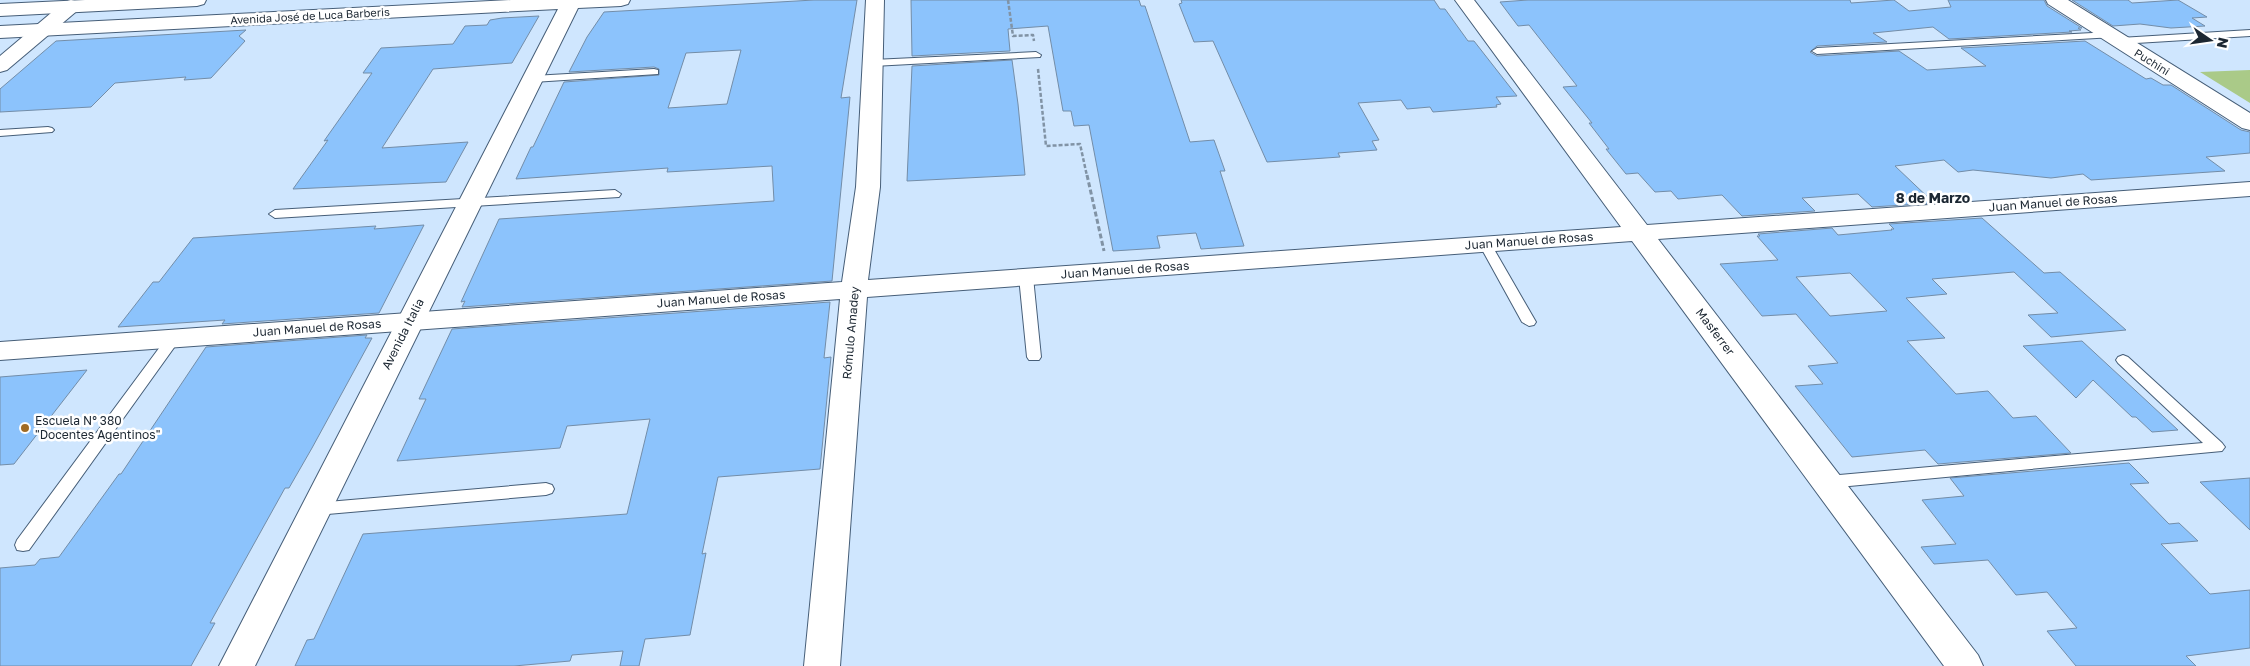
<svg xmlns="http://www.w3.org/2000/svg" width="2250" height="666" font-family="'Golos Text',sans-serif">
<style>
.green{fill:#aaca88}
.building{fill:#8cc3fc;stroke:#738da8;fill-rule:evenodd}
.lines{fill:none;stroke-linecap:round;stroke-linejoin:round}
.lane-casing{stroke:#465e78;stroke-width:2}
.street-casing{stroke:#465e78;stroke-width:2}
.secondary-casing{stroke:#465e78;stroke-width:2}
.path-far1{stroke:#8193a5;stroke-width:2.5;stroke-dasharray:4 2;stroke-linecap:butt}
.path{stroke:#8193a5;stroke-width:3;stroke-dasharray:5 2.5;stroke-linecap:butt}
.lane{fill:#fff;fill-rule:evenodd}
.street{fill:#fff;fill-rule:evenodd}
.secondary{fill:#fff;fill-rule:evenodd}
.poi-dot{fill:#a06b24;stroke:#fff;stroke-width:2}
.labels{text-anchor:middle;stroke-width:5;stroke-linejoin:round;paint-order:stroke}
.far-street-label{font-size:11px;fill:#1c2732;stroke:#fff}
.street-label{font-size:12px;fill:#1c2732;stroke:#fff}
.poi-label{font-size:12px;fill:#1c2732;stroke:#fff;text-anchor:start}
.neighbourhood-label{font-size:14px;font-weight:bold;fill:#1c2732;stroke:#fff}
</style>
<rect width="100%" height="100%" fill="#cfe6fe"/>
<!-- green -->
<path class="green" d="M 2250,70 L 2250,103 L 2200,72 Z"/>
<!-- building -->
<path class="building" d="M 814,0 L 857,0 L 841,98 L 850,97 L 832,281 L 462,307 L 465,301 L 461,302 L 499,219 L 774,201 L 772,166 L 667,172 L 668,168 L 516,179 L 531,147 L 533,147 L 564,82 L 659,75 L 659,69 L 654,67 L 569,72 L 587,37 L 604,12 ZM 741,50 L 727,104 L 668,108 L 686,53 Z
M 911,0 L 1139,0 L 1141,6 L 1145,6 L 1190,142 L 1214,140 L 1225,171 L 1220,171 L 1244,246 L 1201,249 L 1196,233 L 1157,236 L 1160,248 L 1113,251 L 1089,125 L 1074,126 L 1071,111 L 1063,111 L 1048,26 L 1008,29 L 1010,51 L 912,56 Z
M 1181,0 L 1434,0 L 1440,9 L 1445,9 L 1468,41 L 1474,41 L 1517,96 L 1496,97 L 1501,104 L 1496,105 L 1497,107 L 1433,112 L 1430,107 L 1407,109 L 1401,100 L 1358,103 L 1379,140 L 1372,141 L 1377,150 L 1338,153 L 1340,157 L 1267,162 L 1213,41 L 1194,42 L 1179,4 L 1182,3 Z
M 1528,0 L 1850,0 L 1851,3 L 1894,0 L 1909,11 L 1951,7 L 1948,0 L 2044,0 L 2047,6 L 2082,28 L 2078,28 L 2081,30 L 2069,31 L 2072,32 L 1949,39 L 1933,27 L 1873,33 L 1887,42 L 1817,46 L 1810,52 L 1817,56 L 1899,51 L 1927,70 L 1986,66 L 1961,48 L 2085,41 L 2146,79 L 2151,78 L 2163,85 L 2171,85 L 2241,130 L 2250,132 L 2250,153 L 2206,157 L 2225,171 L 2091,180 L 2083,174 L 2051,178 L 1973,170 L 1958,172 L 1944,160 L 1895,166 L 1934,203 L 1872,207 L 1858,194 L 1802,198 L 1815,211 L 1742,216 L 1722,195 L 1678,199 L 1671,191 L 1655,192 L 1638,173 L 1626,174 L 1606,149 L 1609,149 L 1589,123 L 1592,123 L 1563,87 L 1577,86 L 1529,25 L 1518,26 L 1500,2 Z
M 2072,0 L 2128,0 L 2132,3 L 2178,0 L 2207,17 L 2192,18 L 2205,26 L 2171,28 L 2140,24 L 2113,26 Z
M 539,16 L 512,63 L 433,69 L 382,148 L 468,142 L 446,182 L 293,189 L 328,140 L 324,141 L 372,73 L 363,73 L 381,48 L 453,44 L 465,26 L 487,25 L 490,20 L 502,18 Z
M 246,30 L 239,36 L 245,41 L 211,78 L 184,80 L 186,77 L 115,83 L 91,107 L 0,112 L 0,89 L 56,41 Z
M 1012,60 L 1018,104 L 1025,175 L 907,181 L 912,66 Z
M 1982,218 L 2044,273 L 2060,272 L 2126,330 L 2051,337 L 2028,315 L 2058,313 L 2014,272 L 1932,279 L 1947,294 L 1906,298 L 1945,338 L 1907,341 L 1956,394 L 1988,391 L 2013,418 L 2036,416 L 2071,453 L 1938,464 L 1925,450 L 1852,457 L 1795,386 L 1823,384 L 1808,366 L 1838,363 L 1796,314 L 1762,316 L 1720,264 L 1778,260 L 1757,236 L 1760,236 L 1758,234 L 1832,228 L 1838,235 L 1892,230 L 1891,229 L 1894,229 L 1889,224 ZM 1850,273 L 1887,311 L 1830,316 L 1796,277 Z
M 424,225 L 379,313 L 222,324 L 225,320 L 118,327 L 153,282 L 159,282 L 193,238 L 376,226 L 374,229 Z
M 830,302 L 824,358 L 831,357 L 820,469 L 718,477 L 702,554 L 706,553 L 690,635 L 645,639 L 639,666 L 620,666 L 623,651 L 572,655 L 570,661 L 514,666 L 295,666 L 307,640 L 314,639 L 363,534 L 627,514 L 650,419 L 567,426 L 560,448 L 397,461 L 426,399 L 419,399 L 452,329 Z
M 367,335 L 365,338 L 372,338 L 312,448 L 289,488 L 285,488 L 210,623 L 215,623 L 191,666 L 0,666 L 0,568 L 35,565 L 40,559 L 59,557 L 119,474 L 121,474 L 206,347 Z
M 2082,341 L 2136,391 L 2178,430 L 2152,432 L 2136,417 L 2132,417 L 2093,380 L 2076,398 L 2023,346 Z
M 87,370 L 14,464 L 0,465 L 0,377 Z
M 2129,463 L 2149,483 L 2130,484 L 2169,524 L 2179,523 L 2198,541 L 2161,544 L 2210,594 L 2250,590 L 2250,648 L 2186,656 L 2196,666 L 2076,666 L 2047,631 L 2077,628 L 2047,592 L 2016,595 L 1988,560 L 1934,564 L 1921,547 L 1956,544 L 1922,500 L 1964,496 L 1950,478 Z
M 2250,478 L 2250,530 L 2200,482 Z"/>
<g class="lines">
<defs>
<path id="lane" d="M 2250,30 L 2250,36 L 2120,44 L 2115,41 L 2120,38 Z
M 2111,32 L 2114,33 L 2114,37 L 1817,54 L 1812,51 L 1817,48 Z
M 1036,52 L 1041,55 L 1040,57 L 873,66 L 868,63 L 873,60 Z
M 654,69 L 658,70 L 658,74 L 533,82 L 528,79 L 533,76 Z
M 48,127 L 52,128 L 54,130 L 52,132 L 0,136 L 0,130 Z
M 615,190 L 621,194 L 619,197 L 275,218 L 269,214 L 275,210 Z
M 1485,240 L 1491,244 L 1536,322 L 1534,325 L 1529,326 L 1522,322 L 1479,244 Z
M 1026,273 L 1033,277 L 1041,357 L 1039,360 L 1029,360 L 1027,357 L 1019,277 Z
M 173,335 L 178,336 L 180,339 L 178,342 L 29,550 L 23,551 L 17,550 L 15,545 L 17,540 L 168,336 Z
M 2123,355 L 2128,357 L 2222,443 L 2225,447 L 2222,451 L 1828,488 L 1822,486 L 1820,482 L 1822,478 L 1828,476 L 2203,443 L 2118,363 L 2116,360 L 2118,357 Z
M 546,483 L 552,485 L 554,489 L 552,493 L 546,495 L 316,515 L 310,513 L 308,509 L 310,505 L 316,503 Z"/>
<path id="street" d="M 71,0 L 78,2 L 80,6 L 78,10 L 7,70 L 0,72 L 0,56 L 64,2 Z
M 866,0 L 884,0 L 880,187 L 868,280 L 1621,227 L 1455,0 L 1474,0 L 1647,225 L 2250,182 L 2250,196 L 1658,239 L 1978,655 L 1983,666 L 1944,666 L 1632,241 L 867,297 L 840,666 L 804,666 L 840,299 L 0,360 L 0,342 L 842,282 L 856,187 Z
M 2046,0 L 2068,0 L 2250,113 L 2250,130 L 2242,128 L 2048,4 Z"/>
<path id="secondary" d="M 85,0 L 206,0 L 204,4 L 197,6 L 0,16 L 0,4 Z
M 511,0 L 630,0 L 628,4 L 621,6 L 578,8 L 255,666 L 219,666 L 558,9 L 0,38 L 0,26 Z"/>
</defs>
<!-- lane casing -->
<use href="#lane" class="lane-casing"/>
<!-- street casing -->
<use href="#street" class="street-casing"/>
<!-- secondary casing -->
<use href="#secondary" class="secondary-casing"/>
<!-- path-far1 -->
<path class="path-far1" d="M 1008,0 L 1013,36 L 1033,35 L 1034,41
M 1038,69 L 1046,146 L 1080,144 L 1087,176"/>
<!-- path -->
<path class="path" d="M 1087,175 L 1104,251"/>
<!-- lane -->
<use href="#lane" class="lane"/>
<!-- street -->
<use href="#street" class="street"/>
<!-- secondary -->
<use href="#secondary" class="secondary"/>
</g>
<!-- markers -->
<circle class="poi-dot" cx="25" cy="428" r="5"/>
<g class="labels">
<!-- far-street labels -->
<g class="far-street-label">
<text transform="translate(310 16) rotate(-3)" y="4">Avenida José de Luca Barberis</text>
<text transform="translate(2152 62) rotate(32)" y="4">Puchini</text>
</g>
<!-- street labels -->
<g class="street-label">
<text transform="translate(2053 203) rotate(-4)" y="4">Juan Manuel de Rosas</text>
<text transform="translate(1529 241) rotate(-4)" y="4">Juan Manuel de Rosas</text>
<text transform="translate(1125 270) rotate(-4)" y="4">Juan Manuel de Rosas</text>
<text transform="translate(721 299) rotate(-4)" y="4">Juan Manuel de Rosas</text>
<text transform="translate(317 328) rotate(-4)" y="4">Juan Manuel de Rosas</text>
<text transform="translate(1715 332) rotate(53)" y="4">Masferrer</text>
<text transform="translate(851 333) rotate(-85)" y="4">Rómulo Amadey</text>
<text transform="translate(403 334) rotate(-63)" y="4">Avenida Italia</text>
</g>
<!-- poi labels -->
<g class="poi-label">
<text x="35" y="425">Escuela N° 380<tspan x="35" dy="14">"Docentes Agentinos"</tspan></text>
</g>
<!-- neighbourhood labels -->
<g class="neighbourhood-label">
<text x="1933" y="203">8 de Marzo</text>
</g>
</g>
<!-- north arrow -->
<g transform="translate(2210 40) rotate(103)" stroke="#ffffff" stroke-width="4" paint-order="stroke">
<path d="M0-4L9 19L0 12L-9 19Z" fill="#1c2732"/>
<text y="-8" font-size="14" font-weight="bold" text-anchor="middle" fill="#1c2732">N</text>
</g>
</svg>
